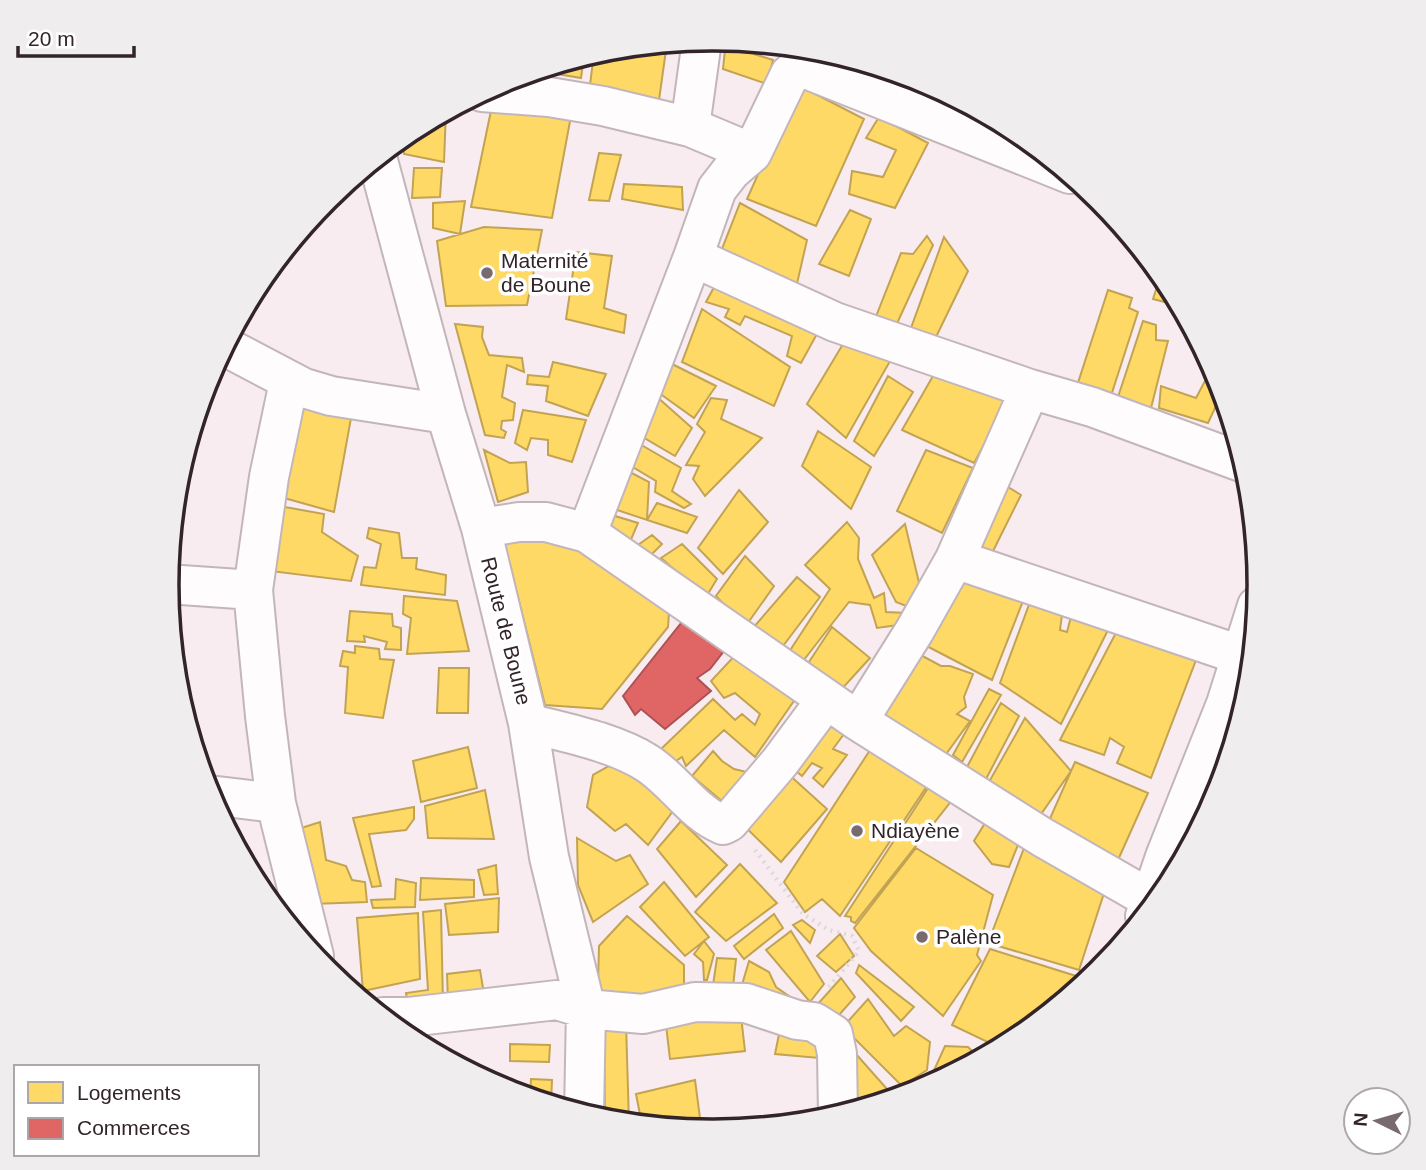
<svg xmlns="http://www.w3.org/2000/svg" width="1426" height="1170" font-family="Arial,sans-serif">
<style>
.homes{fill:#ffd966;stroke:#c2a354;stroke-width:2}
.shops{fill:#e06666;stroke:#ac5254;stroke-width:2}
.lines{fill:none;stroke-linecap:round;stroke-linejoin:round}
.minor-casing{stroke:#c3b6ba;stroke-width:42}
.path{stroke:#ddd9db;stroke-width:4.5;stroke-dasharray:2 5;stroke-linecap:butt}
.minor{stroke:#fefcfd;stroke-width:38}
.poi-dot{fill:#786a6f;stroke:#fff;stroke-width:2.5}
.labels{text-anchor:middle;stroke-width:7;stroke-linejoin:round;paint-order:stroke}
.poi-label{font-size:21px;fill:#322429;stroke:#fff;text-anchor:start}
.street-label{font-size:21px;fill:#322429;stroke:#fff}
.rim{fill:none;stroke:#322429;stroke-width:3.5}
</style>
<rect width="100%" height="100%" fill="#f9ecf0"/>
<!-- homes -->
<path class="homes" d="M 726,40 L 758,43 L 754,54 L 773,60 L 767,84 L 723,69 Z
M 667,43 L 659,100 L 590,85 L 594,53 L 607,49 Z
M 584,56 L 581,78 L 539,71 L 539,69 Z
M 798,85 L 864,119 L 816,226 L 747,199 Z
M 493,101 L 571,116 L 552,218 L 471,207 Z
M 446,111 L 444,162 L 404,154 L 402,137 Z
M 879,117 L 928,143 L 895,208 L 849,194 L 852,171 L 883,177 L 896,150 L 866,138 Z
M 599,153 L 621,155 L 609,201 L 589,200 Z
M 414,168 L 442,168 L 440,197 L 412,198 Z
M 624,184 L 682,187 L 683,210 L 622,199 Z
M 465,201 L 460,234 L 433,228 L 433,203 Z
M 740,203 L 807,240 L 796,288 L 718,259 Z
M 850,210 L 871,219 L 849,276 L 819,264 Z
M 484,227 L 542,230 L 527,305 L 446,306 L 437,241 Z
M 927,236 L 933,245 L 894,330 L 875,319 L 901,253 L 913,254 Z
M 944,237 L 968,271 L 936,337 L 911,328 Z
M 576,252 L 612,256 L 604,308 L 626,315 L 624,333 L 566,319 Z
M 1161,274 L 1178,301 L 1176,305 L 1153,299 Z
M 720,276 L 823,323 L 801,363 L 787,356 L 792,336 L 745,316 L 740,325 L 725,317 L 729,309 L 706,302 Z
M 1108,290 L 1132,298 L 1129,308 L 1138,312 L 1109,402 L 1076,389 Z
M 702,309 L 790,367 L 774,406 L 682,362 Z
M 1143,321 L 1156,325 L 1156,340 L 1168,341 L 1151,408 L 1117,400 Z
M 455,324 L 483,327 L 482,337 L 489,355 L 522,358 L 524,372 L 507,365 L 502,397 L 515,403 L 513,420 L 502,421 L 501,429 L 506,432 L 504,438 L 485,435 Z
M 849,334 L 893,356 L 846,438 L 807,404 Z
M 553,362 L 606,374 L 588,416 L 546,401 L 548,386 L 527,384 L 528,375 L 549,377 Z
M 672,364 L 716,386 L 694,418 L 659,393 Z
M 937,369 L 1007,402 L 974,463 L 902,430 Z
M 888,376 L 913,392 L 874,456 L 854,441 Z
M 1206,379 L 1221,385 L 1223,391 L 1208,423 L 1159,408 L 1161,386 L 1196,398 Z
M 291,392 L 353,407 L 334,512 L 270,494 Z
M 656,396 L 692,428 L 675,456 L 641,436 Z
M 711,398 L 727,400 L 721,419 L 762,438 L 705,496 L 693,479 L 699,466 L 686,465 L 705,432 L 697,424 Z
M 1227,405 L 1233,424 L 1223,421 Z
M 523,410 L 586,420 L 572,462 L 548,455 L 548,440 L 531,438 L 527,450 L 515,443 Z
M 818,431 L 871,467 L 851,509 L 802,466 Z
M 631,439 L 681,468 L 672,491 L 691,504 L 684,508 L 655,492 L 656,481 L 626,463 Z
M 484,450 L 510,463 L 526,462 L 528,492 L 498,502 Z
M 926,450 L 973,468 L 942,533 L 897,511 Z
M 624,469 L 649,482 L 647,520 L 608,507 Z
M 992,477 L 1021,495 L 989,559 L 963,544 Z
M 739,490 L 768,522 L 723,574 L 698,548 Z
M 657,503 L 697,517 L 687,533 L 647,520 Z
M 268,504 L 324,514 L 322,532 L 358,556 L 351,581 L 262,570 Z
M 615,516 L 638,523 L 630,542 L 603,529 Z
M 847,522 L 859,538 L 858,559 L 874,598 L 884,593 L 886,612 L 907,613 L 905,624 L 877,628 L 870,605 L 849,602 L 803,661 L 789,652 L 830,589 L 805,565 Z
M 905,524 L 922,595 L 914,609 L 896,602 L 872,555 Z
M 369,528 L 399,533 L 402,558 L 417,558 L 416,569 L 446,575 L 445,595 L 361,585 L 364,567 L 376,568 L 381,544 L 367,538 Z
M 652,535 L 662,544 L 651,555 L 638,545 Z
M 504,541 L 581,541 L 669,612 L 668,627 L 602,709 L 545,705 Z
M 682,544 L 717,579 L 706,597 L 661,558 Z
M 745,556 L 774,586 L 745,627 L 716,596 Z
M 958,571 L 1023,601 L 992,680 L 919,642 Z
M 797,577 L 820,597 L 783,646 L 753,628 Z
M 404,596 L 457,601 L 469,651 L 407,654 L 411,618 L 403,614 Z
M 1030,602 L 1062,615 L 1060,630 L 1067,632 L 1074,605 L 1113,620 L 1061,724 L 1000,683 Z
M 350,611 L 392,614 L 393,626 L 401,628 L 401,650 L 385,649 L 387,642 L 364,636 L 365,642 L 347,641 Z
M 1120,625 L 1196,660 L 1151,778 L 1117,763 L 1124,747 L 1110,738 L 1104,755 L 1060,740 Z
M 832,627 L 870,658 L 840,691 L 807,665 Z
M 355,646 L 379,649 L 380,659 L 394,660 L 383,718 L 345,713 L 348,667 L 340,666 L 343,651 L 355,653 Z
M 739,651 L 796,698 L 755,757 L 724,730 L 686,766 L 682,757 L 673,763 L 661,749 L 713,699 L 735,720 L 742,714 L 755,725 L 760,714 L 735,693 L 724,698 L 711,681 Z
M 915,652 L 941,666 L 950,666 L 973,674 L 964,697 L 966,707 L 957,714 L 970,721 L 944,757 L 873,712 Z
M 439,668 L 469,668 L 468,713 L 437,713 Z
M 989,689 L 1001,695 L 962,762 L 953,755 Z
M 819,701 L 849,727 L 833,749 L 847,755 L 823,787 L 813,778 L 822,768 L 812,763 L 802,776 L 778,756 Z
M 1001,703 L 1019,716 L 985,781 L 967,767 Z
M 1025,718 L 1071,771 L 1039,817 L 989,782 Z
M 468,747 L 477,788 L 421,802 L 413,761 Z
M 872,747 L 931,780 L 840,916 L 822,899 L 805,912 L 784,882 Z
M 713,751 L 722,761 L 734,769 L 747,772 L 723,802 L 692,776 Z
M 623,758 L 681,800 L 648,845 L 626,824 L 615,831 L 587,807 L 593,775 Z
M 775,762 L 827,809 L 781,862 L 733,815 Z
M 1075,762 L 1148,793 L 1118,860 L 1048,823 Z
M 932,782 L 956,795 L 855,923 L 851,921 L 851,917 L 845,916 Z
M 485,790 L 494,839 L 428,838 L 425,806 Z
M 414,807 L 414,819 L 406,830 L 369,834 L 381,886 L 372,887 L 353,818 Z
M 993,810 L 1020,840 L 1009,867 L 992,864 L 974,841 Z
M 681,821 L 727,865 L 696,897 L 657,849 Z
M 320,822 L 326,860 L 346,866 L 352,880 L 365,882 L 367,902 L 312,904 L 295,830 Z
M 577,838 L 616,861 L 630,855 L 648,884 L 593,922 L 578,885 Z
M 1027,840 L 1107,884 L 1079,970 L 988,943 Z
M 916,848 L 993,895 L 977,955 L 981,961 L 943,1016 L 871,951 L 854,928 Z
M 740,864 L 777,903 L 726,941 L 695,912 Z
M 496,865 L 498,894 L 484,895 L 478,870 Z
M 421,878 L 474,880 L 474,897 L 420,900 Z
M 396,879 L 416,883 L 415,907 L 373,908 L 371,900 L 395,899 Z
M 664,882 L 709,937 L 685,956 L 640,907 Z
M 499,898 L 498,932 L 449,935 L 445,904 Z
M 441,910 L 443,1003 L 408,1007 L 406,993 L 428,990 L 423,912 Z
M 418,913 L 420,979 L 363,991 L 357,918 Z
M 774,914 L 783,928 L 744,959 L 734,946 Z
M 627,916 L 684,965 L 684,984 L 665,1007 L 603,1007 L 598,983 L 599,946 Z
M 802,920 L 815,930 L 810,943 L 793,925 Z
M 791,931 L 824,984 L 810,1002 L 766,950 Z
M 840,934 L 854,956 L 836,972 L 817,956 Z
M 704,941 L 714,954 L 707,980 L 704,980 L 703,962 L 694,954 Z
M 990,949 L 1076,976 L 1067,998 L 1016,1040 L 1000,1048 L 952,1025 Z
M 717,958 L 736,959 L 732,996 L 712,992 Z
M 749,961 L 769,972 L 776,987 L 809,1010 L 739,995 Z
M 859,965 L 914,1007 L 901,1021 L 856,973 Z
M 480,970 L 485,1000 L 448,1001 L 447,974 Z
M 841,978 L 855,997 L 831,1024 L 816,1006 Z
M 868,999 L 894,1036 L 906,1026 L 930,1042 L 927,1070 L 902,1086 L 843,1027 Z
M 741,1016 L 745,1051 L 670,1059 L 666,1025 Z
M 626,1023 L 629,1123 L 605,1121 L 604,1025 Z
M 781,1024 L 821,1033 L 819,1058 L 775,1054 Z
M 840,1036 L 895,1098 L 843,1114 Z
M 510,1044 L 550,1045 L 549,1062 L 510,1061 Z
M 945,1046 L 968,1047 L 980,1059 L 926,1088 Z
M 531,1079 L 552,1080 L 551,1104 L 530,1098 Z
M 695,1080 L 700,1118 L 654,1126 L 642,1125 L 636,1094 Z"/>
<!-- shops -->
<path class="shops" d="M 689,613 L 731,642 L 710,669 L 697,678 L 711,691 L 665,729 L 641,709 L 635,715 L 623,696 Z"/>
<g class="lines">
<defs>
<path id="minor" d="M 482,92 L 549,97 L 603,106 L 690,127 L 752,153
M 690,127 L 702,40
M 377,157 L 446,414 L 481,528 L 528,723 L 549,857 L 586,1009 L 584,1114
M 693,257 L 835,322 L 1030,389 L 1092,407 L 1244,463
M 224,346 L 304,388 L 331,396 L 446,414
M 289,382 L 269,477 L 253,590 L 265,716 L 276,803 L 314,956
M 481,528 L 519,522 L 546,522 L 587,533 L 858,721 L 1042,837 L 1150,899
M 587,533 L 693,257 L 717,189 L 731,171 L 752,153 L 790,74 L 797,69 L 806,69 L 1070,174
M 955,559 L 1240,655
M 167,584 L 253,590
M 858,721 L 915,630 L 955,559 L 1030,389
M 528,723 C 566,733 614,742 647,763 C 674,780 693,813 723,825 L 729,822 L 780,762 L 826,700
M 209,795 L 276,803
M 1145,916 L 1165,857 L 1226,704 L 1257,606
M 383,1017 L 409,1017 L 557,1000 L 586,1009 L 643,1014 L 695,1002 L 746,1003 L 797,1020 L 814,1022 L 833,1034 L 837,1054 L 838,1115"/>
</defs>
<!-- minor casing -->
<use href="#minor" class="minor-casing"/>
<!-- path -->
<path class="path" d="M 755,850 L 803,914 L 829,930 L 852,936 L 859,951 L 829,987"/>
<!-- minor -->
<use href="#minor" class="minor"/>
</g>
<!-- markers -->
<g class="poi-dot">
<circle cx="487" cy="273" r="7"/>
<circle cx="857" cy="831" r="7"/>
<circle cx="922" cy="937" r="7"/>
</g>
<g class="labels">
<!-- poi labels -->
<g class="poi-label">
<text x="501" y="268">Maternité<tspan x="501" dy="24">de Boune</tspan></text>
<text x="871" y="838">Ndiayène</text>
<text x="936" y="944">Palène</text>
</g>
<!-- street labels -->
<g class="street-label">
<text transform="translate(506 631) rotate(76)" y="7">Route de Boune</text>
</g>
</g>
<!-- crop -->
<path d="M0 0H1426V1170H0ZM179 585a534 534 0 1 1 1068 0a534 534 0 1 1-1068 0Z" fill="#efedee" fill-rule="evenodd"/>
<path class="rim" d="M179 585a534 534 0 1 1 1068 0a534 534 0 1 1-1068 0Z"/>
<!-- legend -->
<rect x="14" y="1065" width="245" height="91" fill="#ffffff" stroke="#ada7a9" stroke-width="2"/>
<rect x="28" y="1082" width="35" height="21" fill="#ffd966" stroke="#ada7a9" stroke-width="2"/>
<text x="77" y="1100" font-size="21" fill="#322429">Logements</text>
<rect x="28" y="1118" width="35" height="21" fill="#e06666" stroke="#ada7a9" stroke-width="2"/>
<text x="77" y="1135" font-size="21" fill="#322429">Commerces</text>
<!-- north arrow -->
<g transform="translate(1377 1121) rotate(275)"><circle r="33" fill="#ffffff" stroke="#ada7a9" stroke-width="2"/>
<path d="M0-5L12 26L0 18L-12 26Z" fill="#786a6f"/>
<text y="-10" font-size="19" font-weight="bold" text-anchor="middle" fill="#322429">N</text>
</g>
<!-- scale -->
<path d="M18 46v10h116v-10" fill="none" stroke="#322429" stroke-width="3.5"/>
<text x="28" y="46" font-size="21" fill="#322429" stroke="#ffffff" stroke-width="5" paint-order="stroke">20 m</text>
</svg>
